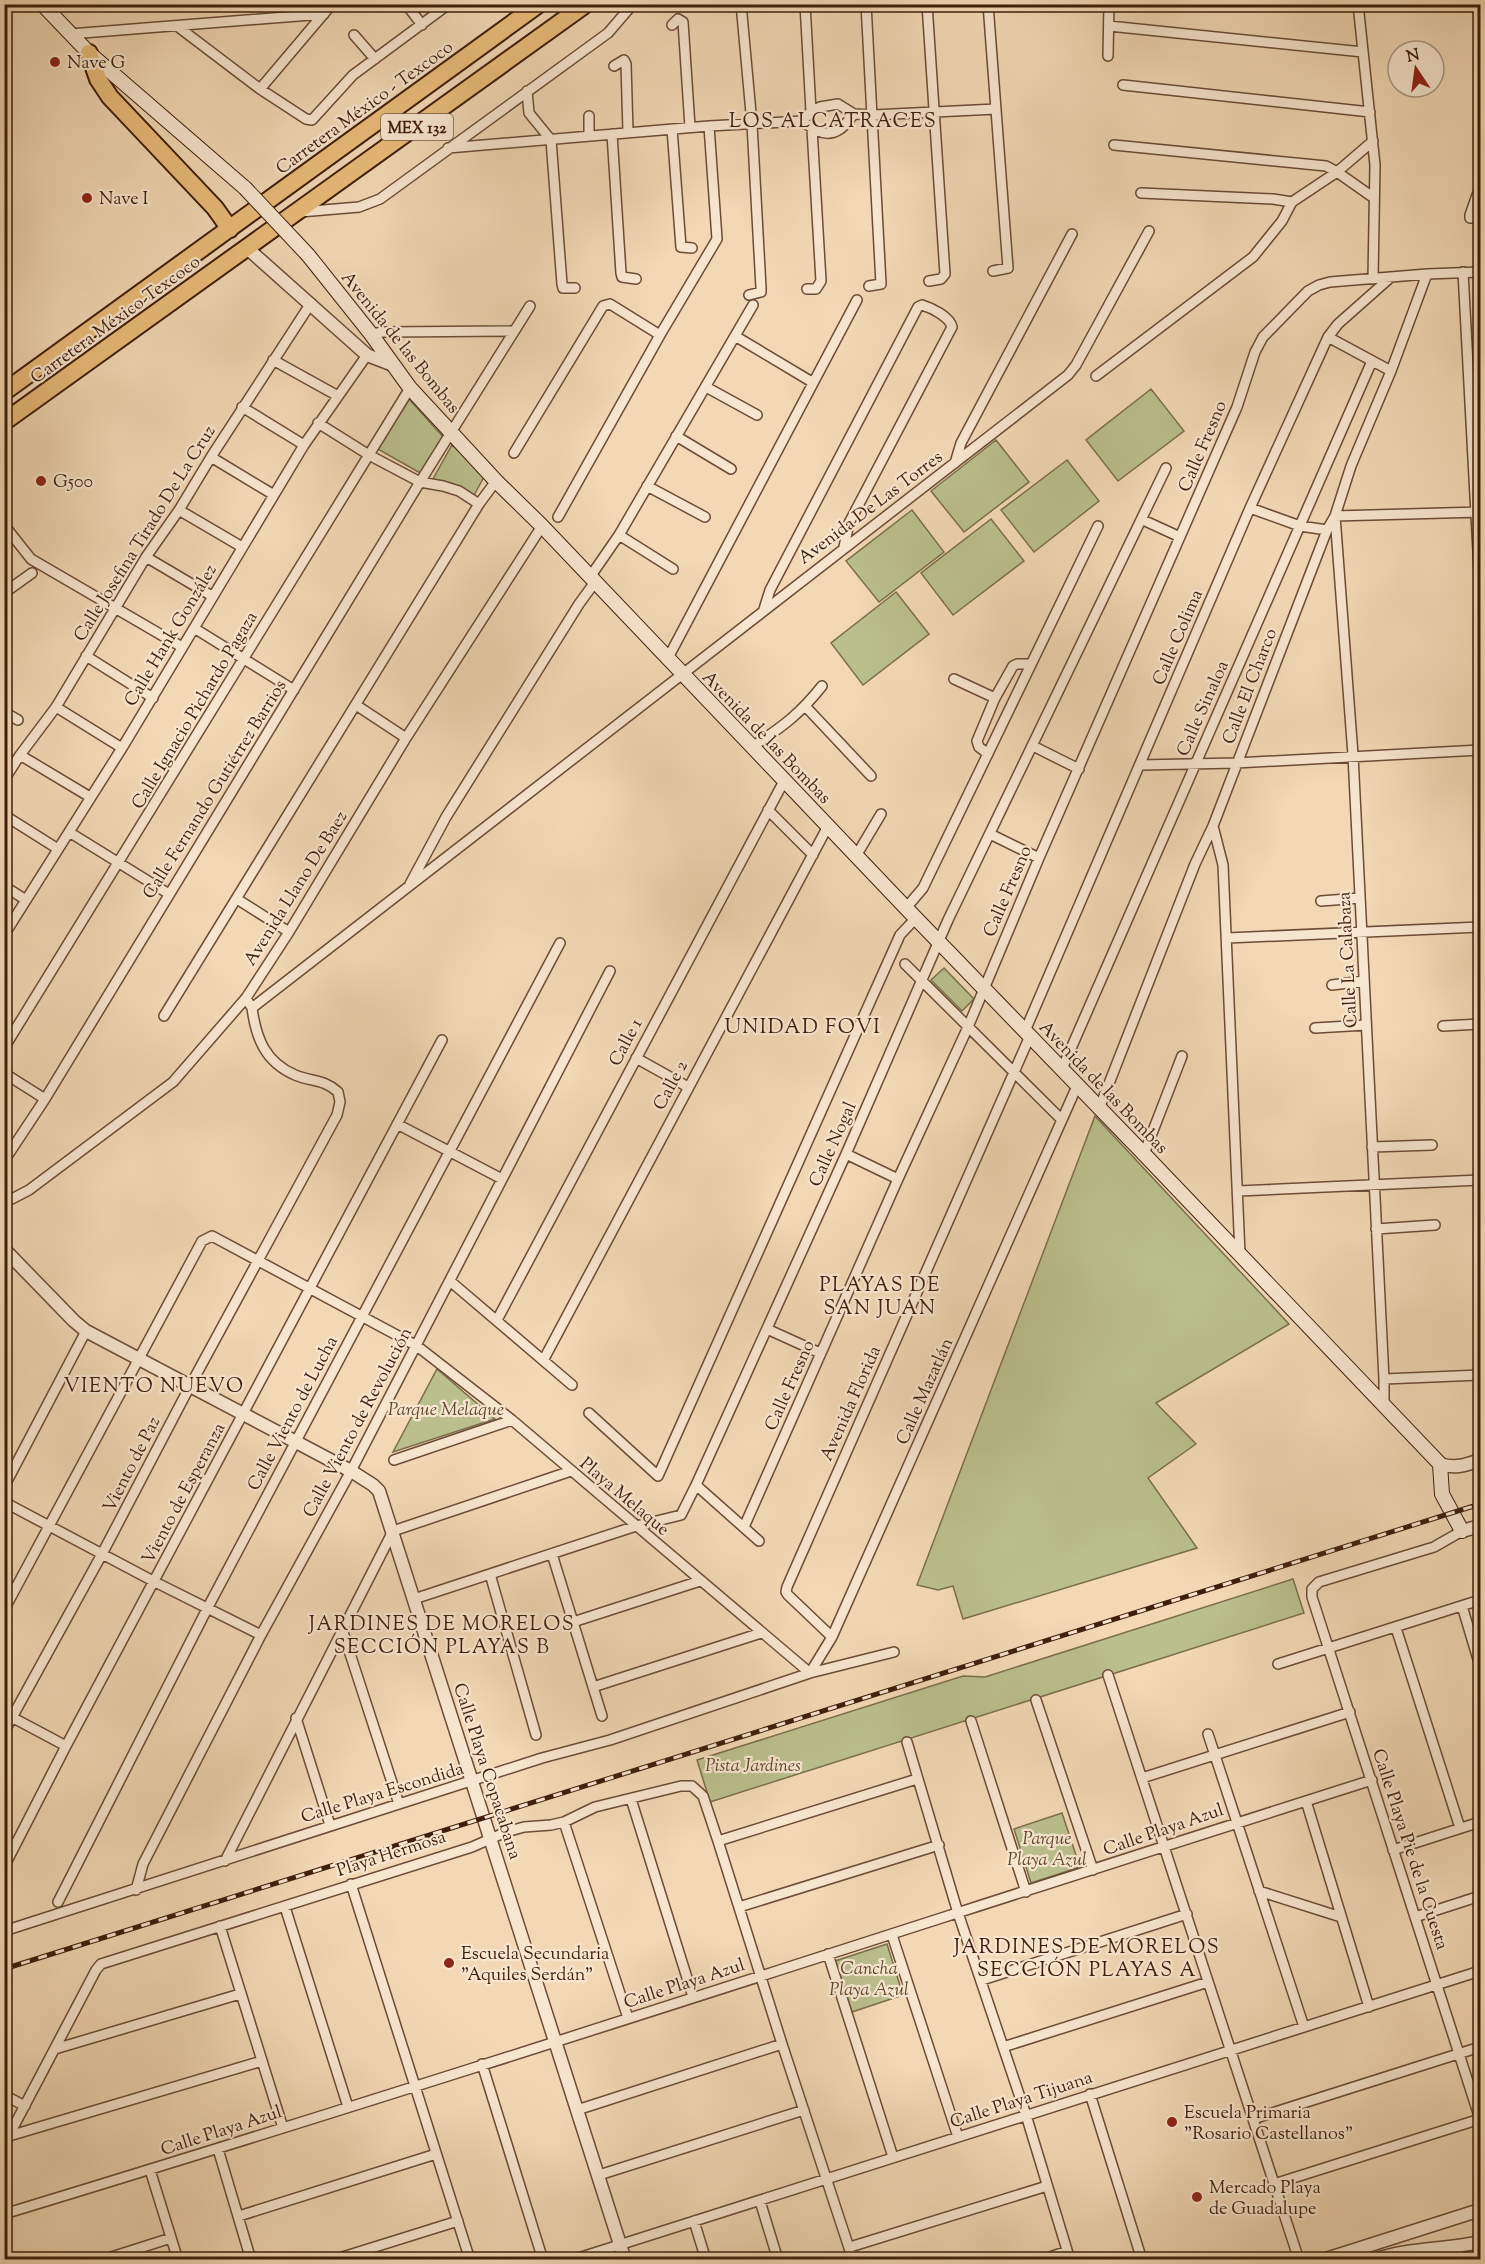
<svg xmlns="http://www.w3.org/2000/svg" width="1485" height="2264" font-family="'Sorts Mill Goudy',serif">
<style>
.green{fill:#babf8d;stroke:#7c6e4c;stroke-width:1.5}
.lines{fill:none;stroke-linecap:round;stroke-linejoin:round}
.minor-casing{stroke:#6c4c36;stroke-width:12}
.tertiary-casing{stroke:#6c4c36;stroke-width:15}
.secondary-casing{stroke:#3f1e0c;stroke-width:16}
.trunk-casing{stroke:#3f1e0c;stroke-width:20}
.minor{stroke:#f7e6cf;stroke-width:9}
.tertiary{stroke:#f7e6cf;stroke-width:12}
.secondary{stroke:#f7e6cf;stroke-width:14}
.trunk{stroke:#e9bc7a;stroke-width:16}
.rail-casing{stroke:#3f1e0c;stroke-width:5}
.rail{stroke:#f7e6cf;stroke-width:3;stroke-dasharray:9;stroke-linecap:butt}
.secondary-bridge-casing{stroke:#3f1e0c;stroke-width:16;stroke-linecap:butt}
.secondary-bridge{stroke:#f7e6cf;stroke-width:14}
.poi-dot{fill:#8f2418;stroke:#f7e6cf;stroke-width:2}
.labels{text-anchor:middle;stroke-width:4.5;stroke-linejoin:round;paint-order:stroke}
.shield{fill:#f7e6cf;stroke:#765a46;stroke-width:1.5}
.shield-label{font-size:16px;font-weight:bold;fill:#3f1e0c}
.poi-label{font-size:18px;fill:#3f1e0c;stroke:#f7e6cf;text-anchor:start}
.street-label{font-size:18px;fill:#3f1e0c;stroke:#f7e6cf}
.park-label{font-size:18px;font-style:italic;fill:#5e462c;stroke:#f7e6cf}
.neighbourhood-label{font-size:20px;letter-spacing:1.5px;fill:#3f1e0c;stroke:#f7e6cf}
</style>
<rect width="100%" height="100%" fill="#f2d8b5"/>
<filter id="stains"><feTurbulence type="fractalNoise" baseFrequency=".00333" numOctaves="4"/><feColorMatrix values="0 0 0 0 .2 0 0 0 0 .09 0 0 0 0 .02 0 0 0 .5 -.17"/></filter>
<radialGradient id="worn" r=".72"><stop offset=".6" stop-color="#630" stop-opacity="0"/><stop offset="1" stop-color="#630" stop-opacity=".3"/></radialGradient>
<!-- green -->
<path class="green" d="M 1151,389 L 1184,431 L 1118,481 L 1086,440 Z
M 408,398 L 446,440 L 422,474 L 376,448 Z
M 996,440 L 1029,482 L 964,532 L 931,491 Z
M 452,445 L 485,475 L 472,499 L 433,479 Z
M 1067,460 L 1099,501 L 1034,552 L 1001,510 Z
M 912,510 L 944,552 L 879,602 L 846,561 Z
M 991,519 L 1024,561 L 953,615 L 921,573 Z
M 896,592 L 929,634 L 863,685 L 831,643 Z
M 944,968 L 974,999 L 962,1011 L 931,980 Z
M 1095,1116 L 1289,1324 L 1156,1403 L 1196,1444 L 1148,1478 L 1197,1548 L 963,1619 L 953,1586 L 938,1590 L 917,1585 Z
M 437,1369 L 495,1419 L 393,1452 Z
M 1293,1579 L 1304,1613 L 710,1802 L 697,1760 L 963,1676 L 985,1677 Z
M 1062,1813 L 1080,1867 L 1031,1883 L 1014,1829 Z
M 887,1944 L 903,1995 L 852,2012 L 835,1961 Z"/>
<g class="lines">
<defs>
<path id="minor" d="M 406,4 L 422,25
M 741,4 L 752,124 L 761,288 L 761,292 L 749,295
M 805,4 L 811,111
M 866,4 L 881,284 L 869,286
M 927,4 L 945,274 L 941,279 L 929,281
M 988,4 L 1008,268 L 993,271
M 1358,4 L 1375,165 L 1373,279
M 1254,6 L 1292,4
M 672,25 L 678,19 L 683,22 L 690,127
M 177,26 L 260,89 L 306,119 L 312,120 L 353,75 L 449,4
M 1109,26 L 1363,52
M 70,34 L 324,14
M 354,35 L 375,59
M 1108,56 L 1109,4
M 614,66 L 624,60 L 626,64 L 628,132
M 1123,85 L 1370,112
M 260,89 L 332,4
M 527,91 L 529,113 L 551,140
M 589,116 L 589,136
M 803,121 L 811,111 L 820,107 L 838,104 L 854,114 L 873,115 L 996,109
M 672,129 L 681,247 L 692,248
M 612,134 L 621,273 L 622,277 L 636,279
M 551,140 L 562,284 L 563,288 L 575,288
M 1114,145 L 1326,166 L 1337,172 L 1374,198
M 448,148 L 709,126 L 803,121 C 813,130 827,138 840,129 C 845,126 850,118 854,114
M 1480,192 L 1477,195 L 1470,215 L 1470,218 L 1480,218
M 1141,193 L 1273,199 L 1292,202
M 300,212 L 359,207 L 380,199 L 608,33 L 633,4
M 1463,272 L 1480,589
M 807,289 L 816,289 L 821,281 L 812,129
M 371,334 L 383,332 L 514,331
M 735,336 L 812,382
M 1328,337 L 1391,371
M 273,360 L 338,396
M 1096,376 L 1253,257 L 1282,221 L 1292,202 L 1337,172 L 1373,141
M 706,387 L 757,415
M 242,407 L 304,445
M 318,423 L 369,455 L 420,482 L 443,486 L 459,491 L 479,504
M 676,436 L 731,469
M 514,453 L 603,306 L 610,304 L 660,335
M 211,457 L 274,495
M 955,463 L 961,443 L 1072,234
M 647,486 L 705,517
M 1250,508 L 1300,526 L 1327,530
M 179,510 L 242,547
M 558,517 L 660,335 L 717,239 L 709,126
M 1143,520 L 1180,537
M 4,525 L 31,559 L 182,647
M 619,535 L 673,569
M 146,557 L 212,596
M 590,577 L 619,535 L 753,305
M 4,593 L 32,573
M 764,609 L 770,590 L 918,307 L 922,305 C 932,308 950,317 952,327 L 849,523 L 844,547
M 194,628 L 294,690
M 86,656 L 153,698
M 668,658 L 857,300
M 954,679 L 995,698
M 356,705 L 406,738
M 56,707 L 122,748
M 806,707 L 871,776
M 4,712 L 18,720
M 1033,746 L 1079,769
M 752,747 C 782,727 800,714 822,686
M 988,754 L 979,747 L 977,741 L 995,698 L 1013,666 L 1017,664 L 1031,664
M 20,755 L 90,797
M 1140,765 L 1236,763 L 1480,750
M 4,780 L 20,755 L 56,707 L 146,557 L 179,510 L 211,457 L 311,303
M 768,810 L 813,855
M 4,815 L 58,849
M 1213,826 L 1223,865 L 1240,1254
M 69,832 L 169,894
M 990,834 L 1039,858
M 856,856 L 881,814
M 410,884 L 446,817 L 579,604 L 595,582
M 4,886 L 26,900
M 237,899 L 289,932
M 1321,901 L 1360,898
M 906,908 L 923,888 L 1098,526
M 4,935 L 122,748 L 304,445 L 367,355
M 1227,938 L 1480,927
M 905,964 L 1062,1120
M 1332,985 L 1364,981
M 246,998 L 252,1008 L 1068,375 L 1076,365 L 1149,231
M 164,1016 L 479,504 L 496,481
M 1443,1026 L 1480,1024
M 1315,1028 L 1366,1025
M 1025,1031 L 1250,508 L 1328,337 L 1338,324 L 1391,277
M 4,1048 L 410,388
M 636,1058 L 688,1087
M 1062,1069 L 1372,361
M 4,1073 L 45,1099
M 1099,1109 L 1195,864 L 1213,826 L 1327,530 L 1335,516 L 1351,466 L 1391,371 L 1427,274
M 397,1124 L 502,1179
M 1372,1147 L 1432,1145
M 846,1154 L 898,1179
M 1144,1154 L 1182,1056
M 4,1161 L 45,1099 L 420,482 L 530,306
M 1238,1191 L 1480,1180
M 4,1203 L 29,1190 L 173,1082 L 246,998 L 289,932 L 406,738 L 542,526
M 1376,1229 L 1435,1225
M 450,1281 L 572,1385
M 497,1320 L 784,781
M 767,1329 L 820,1353
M 544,1359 L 828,826
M 1384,1379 L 1480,1375
M 1384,1404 L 1384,1379 L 1353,755 L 1335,516 L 1480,512
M 589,1413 L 658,1476 L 900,935 L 916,918
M 394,1460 L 512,1420
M 696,1485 L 759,1541
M 4,1487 L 86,1331
M 4,1502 L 155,1582 L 261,1635
M 744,1527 L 898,1179 L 968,1027 L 1039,858 L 1237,407 L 1255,352 L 1263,337 L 1308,291 L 1319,285 L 1330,282 L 1427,274 L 1480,272
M 1462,1531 L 1434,1547 L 1319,1582 L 1312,1589 L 1312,1597 L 1480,2119
M 552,1554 L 602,1716
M 490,1574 L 536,1735
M 414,1599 L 636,1526 L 681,1515 L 696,1485 L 846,1154 L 948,920 L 1166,468
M 1462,1606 L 1480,1666
M 4,1610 L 202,1241 L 212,1236 L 417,1346 L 512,1420 L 810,1673
M 573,1622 L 700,1581
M 1396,1628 L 1460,1828
M 342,1629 L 399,1804
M 832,1637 L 788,1595 L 786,1592 L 787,1587 L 1030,1036
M 1278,1664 L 1480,1600
M 810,1673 L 832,1637 L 1077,1086
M 1108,1675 L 1299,2260
M 593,1687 L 761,1633
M 1036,1700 L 1093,1870
M 4,1713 L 66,1746
M 296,1718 L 330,1825
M 971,1721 L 1026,1892
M 4,1732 L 102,1554 L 190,1386 L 337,1115 L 340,1102 L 338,1092 C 324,1079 312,1082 295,1075 C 265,1062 256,1038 252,1008
M 1208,1734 L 1304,2027
M 907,1742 L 958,1913 L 1026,2115 L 1070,2260
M 1142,1778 L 1350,1712
M 631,1799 L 693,1997
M 1306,1801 L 1369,2007
M 564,1822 L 628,2018
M 718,1841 L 917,1779
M 1393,1850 L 1480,1822
M 225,1861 L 393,1531 L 571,1471
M 4,1867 L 66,1746 L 442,1040
M 351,1884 L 470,2260
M 136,1890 L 143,1864 L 261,1635 L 351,1471 L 610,971
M 1259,1891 L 1341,1917
M 58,1902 L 207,1609 L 560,943
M 285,1907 L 348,2107
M 739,1907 L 939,1845
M 1415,1917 L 1480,1896
M 220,1926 L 283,2128
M 4,1931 L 542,1758 L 610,1740 L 810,1673 L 894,1652
M 892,1935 L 958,2137
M 828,1954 L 893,2157
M 982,1980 L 1187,1914
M 1003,2047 L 1208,1982
M 55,2049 L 240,1994
M 482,2064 L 543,2260
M 1090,2094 L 1142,2260
M 4,2095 L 25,2106
M 577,2110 L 782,2044
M 1253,2119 L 1480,2047
M 9,2136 L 262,2061
M 4,2145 L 96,1970 L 101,1964 L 472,1847 L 506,1832 L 524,1827 L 551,1825 L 564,1822 L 595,1807 L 681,1786 L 692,1786 L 703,1796 L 718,1841 L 782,2044 L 853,2260
M 218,2149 L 251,2260
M 150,2170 L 178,2260
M 599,2175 L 804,2110
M 1274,2184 L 1480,2119
M 760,2201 L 778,2260
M 4,2214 C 462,2075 916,1925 1372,1780
M 239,2216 L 436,2154
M 694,2221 L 706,2260
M 850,2247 L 1047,2186
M 1456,2248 L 1459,2260
M 102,2260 L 171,2238
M 333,2260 L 458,2221
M 572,2260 L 1480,1971
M 1042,2260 L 1067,2251"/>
<path id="tertiary" d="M 247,248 L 367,355 L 393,365
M 4,1249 L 74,1321 L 86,1331 L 351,1471 L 373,1485 L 379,1491 L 625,2260
M 1440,1464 C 1455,1469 1466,1465 1480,1460
M 1462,1531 L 1480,1526
M 1323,2260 L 1480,2210
M 1374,2260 C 1408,2248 1445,2250 1480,2242"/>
<path id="secondary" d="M 42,4 L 89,53 L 245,188
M 308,255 L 371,334 L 410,388 L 496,481 L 542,526 L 906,908 L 1144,1154 L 1440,1464 L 1442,1494 L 1462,1531"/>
<path id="trunk" d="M 89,53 L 98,79 L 110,97 L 215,208 L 230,229
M 4,392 L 539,4
M 4,422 L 586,4"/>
</defs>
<!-- minor casing -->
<use href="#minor" class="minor-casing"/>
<!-- tertiary casing -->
<use href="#tertiary" class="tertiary-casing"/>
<!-- secondary casing -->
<use href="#secondary" class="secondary-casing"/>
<!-- trunk casing -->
<use href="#trunk" class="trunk-casing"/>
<!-- minor -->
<use href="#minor" class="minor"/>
<!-- tertiary -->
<use href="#tertiary" class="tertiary"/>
<!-- secondary -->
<use href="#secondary" class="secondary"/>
<!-- trunk -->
<use href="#trunk" class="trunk"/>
<defs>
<path id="rail" d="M 4,1969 L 1480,1504"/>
</defs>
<!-- rail casing -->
<use href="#rail" class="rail-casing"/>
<!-- rail -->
<use href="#rail" class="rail"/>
<defs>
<path id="secondary-bridge" d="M 245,188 L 308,255"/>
</defs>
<!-- secondary-bridge casing -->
<use href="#secondary-bridge" class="secondary-bridge-casing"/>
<!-- secondary-bridge -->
<use href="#secondary-bridge" class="secondary-bridge"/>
</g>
<!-- markers -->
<g class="poi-dot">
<circle cx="55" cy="62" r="6"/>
<circle cx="87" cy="198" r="6"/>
<circle cx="41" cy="481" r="6"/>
<circle cx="449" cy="1963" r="6"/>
<circle cx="1172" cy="2122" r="6"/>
<circle cx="1197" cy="2197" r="6"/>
</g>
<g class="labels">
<!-- shield labels -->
<rect class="shield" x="381" y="114" width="72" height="26" rx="4.5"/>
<g class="shield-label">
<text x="417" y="133">MEX 132</text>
</g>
<!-- poi labels -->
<g class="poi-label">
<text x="67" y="68">Nave G</text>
<text x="99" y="204">Nave I</text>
<text x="53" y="487">G500</text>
<text x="461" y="1959">Escuela Secundaria<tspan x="461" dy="21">"Aquiles Serdán"</tspan></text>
<text x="1184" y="2118">Escuela Primaria<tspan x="1184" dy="21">"Rosario Castellanos"</tspan></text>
<text x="1209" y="2193">Mercado Playa<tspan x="1209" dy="21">de Guadalupe</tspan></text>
</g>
<!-- street labels -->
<g class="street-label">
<text transform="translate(364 107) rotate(-36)" y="6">Carretera México - Texcoco</text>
<text transform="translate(115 319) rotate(-36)" y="6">Carretera México-Texcoco</text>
<text transform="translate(401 342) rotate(51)" y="6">Avenida de las Bombas</text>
<text transform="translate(1202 446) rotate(-67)" y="6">Calle Fresno</text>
<text transform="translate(870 507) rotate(-37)" y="6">Avenida De Las Torres</text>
<text transform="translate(144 533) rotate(-58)" y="6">Calle Josefina Tirado De La Cruz</text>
<text transform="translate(170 635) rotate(-59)" y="6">Calle Hank González</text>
<text transform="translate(1177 637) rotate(-67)" y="6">Calle Colima</text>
<text transform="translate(1249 686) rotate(-69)" y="6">Calle El Charco</text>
<text transform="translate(1202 708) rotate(-66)" y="6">Calle Sinaloa</text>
<text transform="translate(194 710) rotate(-59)" y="6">Calle Ignacio Pichardo Pagaza</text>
<text transform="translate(767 737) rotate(46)" y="6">Avenida de las Bombas</text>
<text transform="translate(214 789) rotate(-58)" y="6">Calle Fernando Gutiérrez Barrios</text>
<text transform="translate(295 888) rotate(-58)" y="6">Avenida Llano De Baez</text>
<text transform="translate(1007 891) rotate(-67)" y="6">Calle Fresno</text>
<text transform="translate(1347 960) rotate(-93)" y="6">Calle La Calabaza</text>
<text transform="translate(625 1042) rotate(-62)" y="6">Calle 1</text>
<text transform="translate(670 1085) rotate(-62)" y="6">Calle 2</text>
<text transform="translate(1104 1087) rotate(46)" y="6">Avenida de las Bombas</text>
<text transform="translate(832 1144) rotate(-66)" y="6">Calle Nogal</text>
<text transform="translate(789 1385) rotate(-66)" y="6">Calle Fresno</text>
<text transform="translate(924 1391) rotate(-66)" y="6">Calle Mazatlán</text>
<text transform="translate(850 1403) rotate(-66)" y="6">Avenida Florida</text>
<text transform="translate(292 1413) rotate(-62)" y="6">Calle Viento de Lucha</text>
<text transform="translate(357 1422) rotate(-62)" y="6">Calle Viento de Revolución</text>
<text transform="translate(131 1464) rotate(-63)" y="6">Viento de Paz</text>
<text transform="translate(183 1493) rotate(-62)" y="6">Viento de Esperanza</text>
<text transform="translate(625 1496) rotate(40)" y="6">Playa Melaque</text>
<text transform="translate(488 1771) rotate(72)" y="6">Calle Playa Copacabana</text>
<text transform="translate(382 1792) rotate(-17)" y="6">Calle Playa Escondida</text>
<text transform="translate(1163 1829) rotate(-19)" y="6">Calle Playa Azul</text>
<text transform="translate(1411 1849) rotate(72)" y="6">Calle Playa Pie de la Cuesta</text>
<text transform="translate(391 1853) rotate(-18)" y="6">Playa Hermosa</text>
<text transform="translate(684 1983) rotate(-18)" y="6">Calle Playa Azul</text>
<text transform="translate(1021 2099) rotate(-18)" y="6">Calle Playa Tijuana</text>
<text transform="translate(221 2130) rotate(-18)" y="6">Calle Playa Azul</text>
</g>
<!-- park labels -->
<g class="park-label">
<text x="446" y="1415">Parque Melaque</text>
<text x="753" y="1771">Pista Jardines</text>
<text x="1047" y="1844">Parque<tspan x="1047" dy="21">Playa Azul</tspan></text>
<text x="869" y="1974">Cancha<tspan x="869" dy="21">Playa Azul</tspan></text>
</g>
<!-- neighbourhood labels -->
<g class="neighbourhood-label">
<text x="833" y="127">LOS ALCATRACES</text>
<text x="803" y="1033">UNIDAD FOVI</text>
<text x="880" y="1291">PLAYAS DE<tspan x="880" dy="23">SAN JUAN</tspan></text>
<text x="154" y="1392">VIENTO NUEVO</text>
<text x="442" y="1630">JARDINES DE MORELOS<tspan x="442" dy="23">SECCIÓN PLAYAS B</tspan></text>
<text x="1087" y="1953">JARDINES DE MORELOS<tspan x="1087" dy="23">SECCIÓN PLAYAS A</tspan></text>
</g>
</g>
<!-- margin -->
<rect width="1485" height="2264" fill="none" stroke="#f2d8b5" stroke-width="24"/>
<rect x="6" y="6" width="1473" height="2252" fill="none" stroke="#3f1e0c" stroke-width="3"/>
<rect x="12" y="12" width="1461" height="2240" fill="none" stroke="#3f1e0c" stroke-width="1.5"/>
<!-- north arrow -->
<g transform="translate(1416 69) rotate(347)"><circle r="28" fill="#f7e6cf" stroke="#ad9681" stroke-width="1.5"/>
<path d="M0-4.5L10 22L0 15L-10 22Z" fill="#8f2418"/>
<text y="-9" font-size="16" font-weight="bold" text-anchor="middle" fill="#3f1e0c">N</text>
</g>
<rect width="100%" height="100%" filter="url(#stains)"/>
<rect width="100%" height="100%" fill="url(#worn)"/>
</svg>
